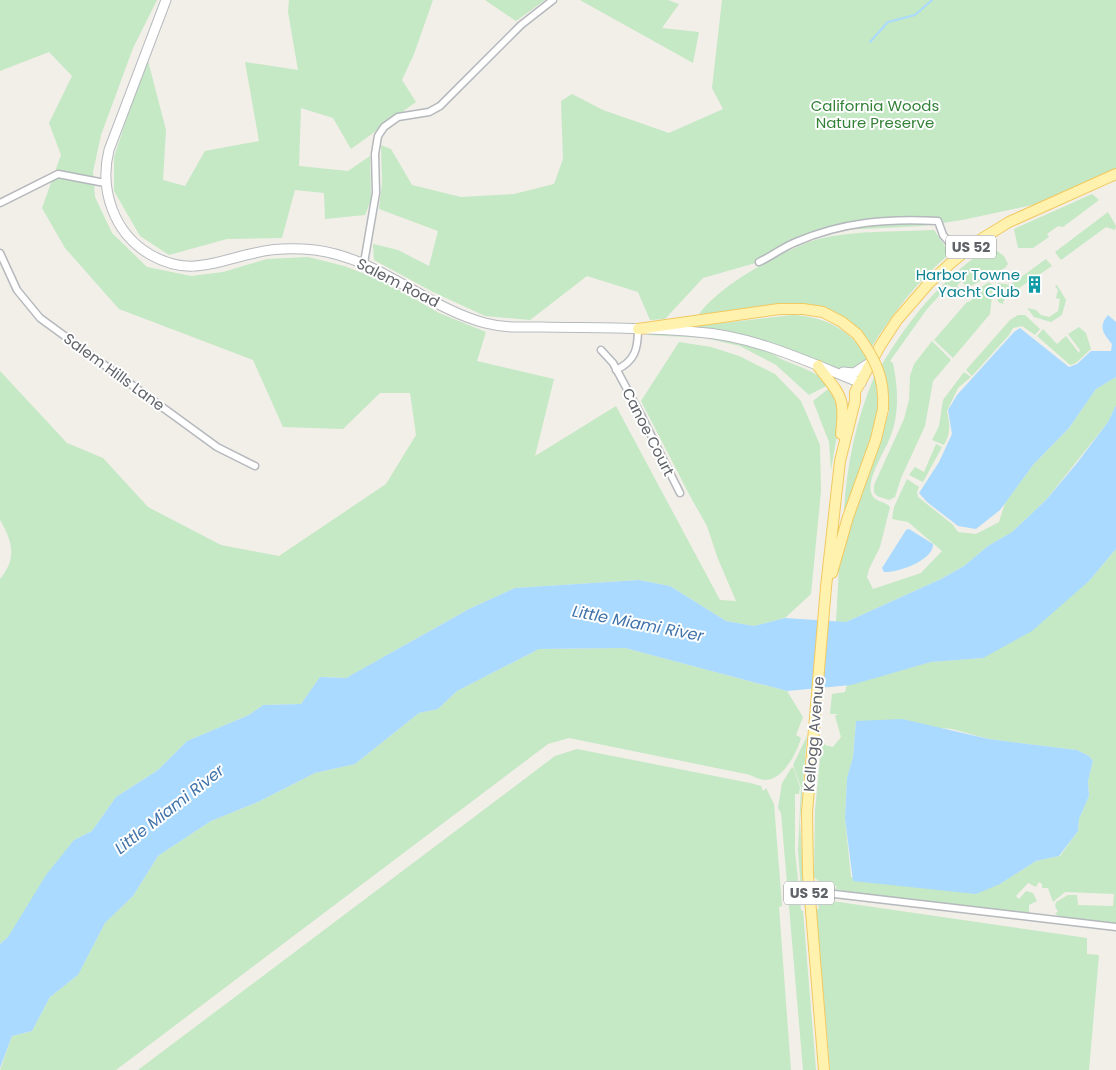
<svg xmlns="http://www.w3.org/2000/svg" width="1116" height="1070" font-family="Poppins,sans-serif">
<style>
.green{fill:#c5e8c5;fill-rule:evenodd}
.water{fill:#aadaff}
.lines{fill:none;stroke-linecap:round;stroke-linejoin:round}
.stream{stroke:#aadaff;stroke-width:2}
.street-casing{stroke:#b5b8bc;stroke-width:9}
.secondary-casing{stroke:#b6babf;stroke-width:11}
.primary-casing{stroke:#f2c960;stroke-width:12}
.street{stroke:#fff;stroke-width:6}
.secondary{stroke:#fff;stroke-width:9}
.primary{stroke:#fff2af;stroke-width:10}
.primary-bridge-casing{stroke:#f2c960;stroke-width:12;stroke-linecap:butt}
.primary-bridge{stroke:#fff2af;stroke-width:10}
.labels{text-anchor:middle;stroke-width:4;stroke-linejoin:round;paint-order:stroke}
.shield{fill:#fff;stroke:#8f9295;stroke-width:1}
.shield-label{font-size:14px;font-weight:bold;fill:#5f6368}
.park-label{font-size:15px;fill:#348238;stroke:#fff}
.culture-label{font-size:15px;fill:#0d838f;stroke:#fff;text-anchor:end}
.street-label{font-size:15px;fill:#5f6368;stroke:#fff}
.water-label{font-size:16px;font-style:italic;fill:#4174aa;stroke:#fff}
</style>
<rect width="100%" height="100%" fill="#f1efe8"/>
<!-- green -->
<path class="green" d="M 0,0 L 157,0 L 133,48 L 101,135 L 93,172 L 95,197 L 112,233 L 147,267 L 191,276 L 223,272 L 267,259 L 308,257 L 344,266 L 386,282 L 439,313 L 486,332 L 477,361 L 554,379 L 535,456 L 616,406 L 720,600 L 736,601 L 718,559 L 707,526 L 690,496 L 641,401 L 679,342 L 711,347 L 739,356 L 775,374 L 801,401 L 820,445 L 821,491 L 811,594 L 785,618 L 754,626 L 726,621 L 670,586 L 639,580 L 515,588 L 469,609 L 346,678 L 320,677 L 301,704 L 263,705 L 249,715 L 187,741 L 158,770 L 116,797 L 92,831 L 74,840 L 8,937 L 0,944 L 0,579 C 17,559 13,542 0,520 L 0,371 L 67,443 L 103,458 L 148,507 L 221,545 L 279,556 L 386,484 L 416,435 L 410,393 L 380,393 L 343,429 L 283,427 L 253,360 L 119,309 L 65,248 L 42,208 L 61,155 L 49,123 L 72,76 L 49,52 L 0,71 Z
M 289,0 L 433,0 L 414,54 L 402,80 L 416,102 L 351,149 L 333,118 L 301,108 L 299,166 L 348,171 L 370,156 L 371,200 L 365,215 L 325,219 L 324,193 L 295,190 L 282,238 L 227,239 L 169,255 L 140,236 L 114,191 L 114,157 L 147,57 L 166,130 L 163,180 L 185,186 L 205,151 L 259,141 L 245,62 L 298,70 L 288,12 Z
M 485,0 L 545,0 L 516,21 Z
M 580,0 L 668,0 L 679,4 L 662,28 L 699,32 L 693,63 Z
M 722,0 L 1116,0 L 1116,181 L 1046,202 L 962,220 L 923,226 L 843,230 L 816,236 L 759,262 L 703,278 L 665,319 L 650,320 L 638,292 L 587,276 L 530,320 L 485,316 L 433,292 L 374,260 L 373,244 L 398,250 L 429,266 L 438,231 L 379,209 L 382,182 L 381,145 L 391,149 L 412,185 L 461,197 L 514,194 L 554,184 L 563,159 L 561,101 L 572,94 L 603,110 L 669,133 L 723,109 L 712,88 Z
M 1092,194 L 1099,200 L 1063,227 L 1058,226 L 1047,234 L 1049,237 L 1033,248 L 1018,248 L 1014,229 Z
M 1108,212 L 1116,226 L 1115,230 L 1106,227 L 1061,260 L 1055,252 Z
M 934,230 L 949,252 L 947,256 C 916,283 893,313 871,348 L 817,309 L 696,319 C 712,289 780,252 812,241 C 846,230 898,232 934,230 Z
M 990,246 L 1004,256 L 1008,264 L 1005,268 L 971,286 L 966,286 L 961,281 L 957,286 L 962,291 L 961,295 L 949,285 L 927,309 L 890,361 L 893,363 C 898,388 900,415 889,440 C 884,452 865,482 872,495 C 875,502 885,501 890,507 L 880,547 L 869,569 L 867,577 L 873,589 L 921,573 L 942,551 L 908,522 L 892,519 L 894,507 L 907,479 L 919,487 L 917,492 L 918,497 L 952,524 L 958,532 L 976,534 L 999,522 L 1005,503 L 1033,465 L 1069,428 L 1096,389 L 1116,377 L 1116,405 L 1108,422 L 1046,500 L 1012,532 L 988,546 L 964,566 L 941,579 L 846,622 L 836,622 L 839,568 L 844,544 L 889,412 L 887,391 L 881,366 C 912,315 941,280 990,246 Z
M 1046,259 L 1052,266 L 1016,290 L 1006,293 L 1003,304 L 998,302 L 996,289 L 998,283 L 1010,285 Z
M 989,282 L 993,286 L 990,314 L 953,358 L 934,340 L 967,302 L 971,301 L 975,291 Z
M 1057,285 L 1066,300 L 1062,315 L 1051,322 L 1034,317 L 1027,308 L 1036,310 L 1041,315 L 1049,317 L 1058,311 L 1060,299 L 1056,298 L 1058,290 L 1055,286 Z
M 793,315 C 825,317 850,329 867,357 L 863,365 L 842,371 L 765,341 L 697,328 L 697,326 Z
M 1018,315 L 1025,315 L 1040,329 L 1035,335 L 1022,326 L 1013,328 L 1009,335 L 972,376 L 966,370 L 1010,320 Z
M 1079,327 L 1086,333 L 1091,349 L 1076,363 L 1070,365 L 1037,336 L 1043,329 L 1057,344 L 1066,336 L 1079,353 L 1080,350 L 1068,334 Z
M 646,335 C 679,331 735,337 767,350 C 772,353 777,357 783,360 C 800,367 817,372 830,384 L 809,395 L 776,365 L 740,346 L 705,338 Z
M 932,341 L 951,360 L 933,381 L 925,426 L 901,478 L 895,497 L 889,500 L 877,496 L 874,492 L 874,485 L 904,419 L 909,400 L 910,376 L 914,364 Z
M 964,372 L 971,377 L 958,388 L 947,411 C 950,425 951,432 944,445 L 932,440 L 939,426 L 943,400 Z
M 874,377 L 877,378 L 878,421 L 847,511 L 844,510 C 847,463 856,421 874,377 Z
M 832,386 L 840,418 L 831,470 L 829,442 L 813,401 Z
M 936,444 L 942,447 L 923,482 L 909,475 L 915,467 L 924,472 Z
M 1116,549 L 1116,925 L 1061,919 L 1055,913 L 1058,912 L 1055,906 L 1056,902 L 1068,895 L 1077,895 L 1078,905 L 1113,906 L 1114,894 L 1065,892 L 1053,902 L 1048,888 L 1042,888 L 1042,884 L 1039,882 L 1036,887 L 1028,883 L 1016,896 L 1019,899 L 1026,891 L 1033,893 L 1037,901 L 1029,905 L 1029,914 L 865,895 L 835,889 L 837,886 L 826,884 L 824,886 L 814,877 L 815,811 L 822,737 L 825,745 L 833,747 L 841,737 L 835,716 L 838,714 L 830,714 L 832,694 L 845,692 L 847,685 L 931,662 L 983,658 L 1089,581 ZM 856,721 L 952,729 L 989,739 L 1077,750 L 1089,756 L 1093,761 L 1088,781 L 1089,796 L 1079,819 L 1078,831 L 1060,856 L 1036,861 L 1000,884 L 851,877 L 845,819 L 847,778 L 853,757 Z
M 625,648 L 787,691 L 803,717 L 796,735 L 801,738 C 797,753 780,786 760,779 C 756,778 751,775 746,774 L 569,738 L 548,744 L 116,1070 L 0,1070 L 12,1036 L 32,1031 L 50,997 L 78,975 L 105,923 L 133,896 L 158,856 L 211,821 L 260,801 L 315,773 L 355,764 L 419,713 L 438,709 L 457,691 L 539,649 Z
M 807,736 L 800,821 L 805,907 L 802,903 L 798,851 L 801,787 L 793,765 Z
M 577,749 L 750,783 L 761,786 L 763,791 L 766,788 L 774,804 L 782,906 L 779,907 L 791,1070 L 138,1070 L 555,756 Z
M 792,767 L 794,769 L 800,787 L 799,794 L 795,794 L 795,851 L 801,910 L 803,911 L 816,1070 L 803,1070 L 781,813 L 778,808 L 782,783 Z
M 825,900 L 1087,938 L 1087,954 L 1099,955 L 1089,1070 L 830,1070 L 816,909 L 819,909 L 818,904 Z"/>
<!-- water -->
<path class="water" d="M 1108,315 L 1116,322 L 1116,377 L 1096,389 L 1069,428 L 1033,465 L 1000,510 L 976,529 L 958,526 L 927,502 L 919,493 L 939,462 L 952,434 L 948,410 L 957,395 L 1014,332 L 1020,328 L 1069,367 L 1077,364 L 1091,351 L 1111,351 L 1112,344 C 1103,333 1098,327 1108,315 Z
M 1116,405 L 1116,549 L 1089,581 L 1032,631 L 983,658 L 931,662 L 851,685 L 787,691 L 625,648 L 539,649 L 457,691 L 438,709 L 419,713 L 355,764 L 315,773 L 260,801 L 211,821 L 158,856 L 133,896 L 105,923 L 78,975 L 50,997 L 32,1031 L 12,1036 L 0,1068 L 0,944 L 8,937 L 46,875 L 74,840 L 92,831 L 116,797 L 158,770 L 187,741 L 249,715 L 263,705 L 301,704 L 320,677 L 346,678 L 469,609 L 515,588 L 639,580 L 670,586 L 726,621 L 754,626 L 785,618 L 846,622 L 941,579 L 964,566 L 988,546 L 1012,532 L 1046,500 L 1077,463 L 1108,422 Z
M 909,529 L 933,544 C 934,560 897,573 884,572 L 882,568 L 906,530 Z
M 902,719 L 989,739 L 1077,750 L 1089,756 L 1093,761 L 1088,781 L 1089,796 L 1079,819 L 1078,831 L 1059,856 L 1036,861 L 1000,884 L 976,894 L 853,881 L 845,819 L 847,778 L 853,757 L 856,721 Z"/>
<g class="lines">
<!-- stream -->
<path class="stream" d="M 870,42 L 888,22 L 915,15 L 932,0"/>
<defs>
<path id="street" d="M 0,203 L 58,174 L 105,183
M 0,253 L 17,290 L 40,318 L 217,447 L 255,466
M 759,262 C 772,256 783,247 796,242 C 842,222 889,218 938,221 L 943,235 L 960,255
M 364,263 L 376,193 L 375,154 L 378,136 L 384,127 L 398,117 L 429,112 L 440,106 L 521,25 L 553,0
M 601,350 L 613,363 L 642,417 L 680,493
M 616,370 C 635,361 638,349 638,329
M 809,891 L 1116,927"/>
<path id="secondary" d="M 166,0 L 109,150 C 99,190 114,234 151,255 C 190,277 216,261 255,253 C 274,248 295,248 315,250 C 379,258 425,307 485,323 C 504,328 522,327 541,327 C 593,328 645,327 697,332 C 755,336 808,362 861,383
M 843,372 L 854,373 L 871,362"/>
<path id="primary" d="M 638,329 L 779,309 L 803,309 L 823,312 L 842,322 L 857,334
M 818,366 C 839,395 846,394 841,434
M 832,573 L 848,517 L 876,439 L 883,409
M 824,1070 L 808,874 L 807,812 L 826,587 L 840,461 L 855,401 L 855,392 L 880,346 L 897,320 L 929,283 L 952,262 L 978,241 L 1009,222 L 1116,174"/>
</defs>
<!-- street casing -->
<use href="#street" class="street-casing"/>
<!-- secondary casing -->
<use href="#secondary" class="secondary-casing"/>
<!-- primary casing -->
<use href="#primary" class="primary-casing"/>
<!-- street -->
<use href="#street" class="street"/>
<!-- secondary -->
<use href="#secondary" class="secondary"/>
<!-- primary -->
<use href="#primary" class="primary"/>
<defs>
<path id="primary-bridge" d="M 857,334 C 875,358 885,378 883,409"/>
</defs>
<!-- primary-bridge casing -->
<use href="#primary-bridge" class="primary-bridge-casing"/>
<!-- primary-bridge -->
<use href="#primary-bridge" class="primary-bridge"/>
</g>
<!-- icons -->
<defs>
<symbol id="building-bare" viewBox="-9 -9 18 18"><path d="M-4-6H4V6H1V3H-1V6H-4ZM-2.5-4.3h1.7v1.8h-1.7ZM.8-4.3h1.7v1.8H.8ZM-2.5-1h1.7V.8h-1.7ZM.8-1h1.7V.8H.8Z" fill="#0f9aa8" stroke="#fff" stroke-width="2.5" paint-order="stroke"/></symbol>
</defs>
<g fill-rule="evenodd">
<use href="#building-bare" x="1022" y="272" width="25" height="25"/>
</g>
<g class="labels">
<!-- shield labels -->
<g class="shield">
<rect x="946" y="235.5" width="50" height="23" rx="4"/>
<rect x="784" y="881.5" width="50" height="23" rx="4"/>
</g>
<g class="shield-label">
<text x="971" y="252">US 52</text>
<text x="809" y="898">US 52</text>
</g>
<!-- park labels -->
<g class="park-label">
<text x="875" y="111">California Woods<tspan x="875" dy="17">Nature Preserve</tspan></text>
</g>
<!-- culture labels -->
<g class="culture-label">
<text x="1020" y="280">Harbor Towne<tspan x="1020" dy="17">Yacht Club</tspan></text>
</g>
<!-- street labels -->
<g class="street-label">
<text transform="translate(398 283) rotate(27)" y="5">Salem Road</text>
<text transform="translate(114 372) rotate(36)" y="5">Salem Hills Lane</text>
<text transform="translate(648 432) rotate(63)" y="5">Canoe Court</text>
<text transform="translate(814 734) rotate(-85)" y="5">Kellogg Avenue</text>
</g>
<!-- water labels -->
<g class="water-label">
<text transform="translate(638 623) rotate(11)" y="6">Little Miami River</text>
<text transform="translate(169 809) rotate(-38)" y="6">Little Miami River</text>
</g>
</g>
</svg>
